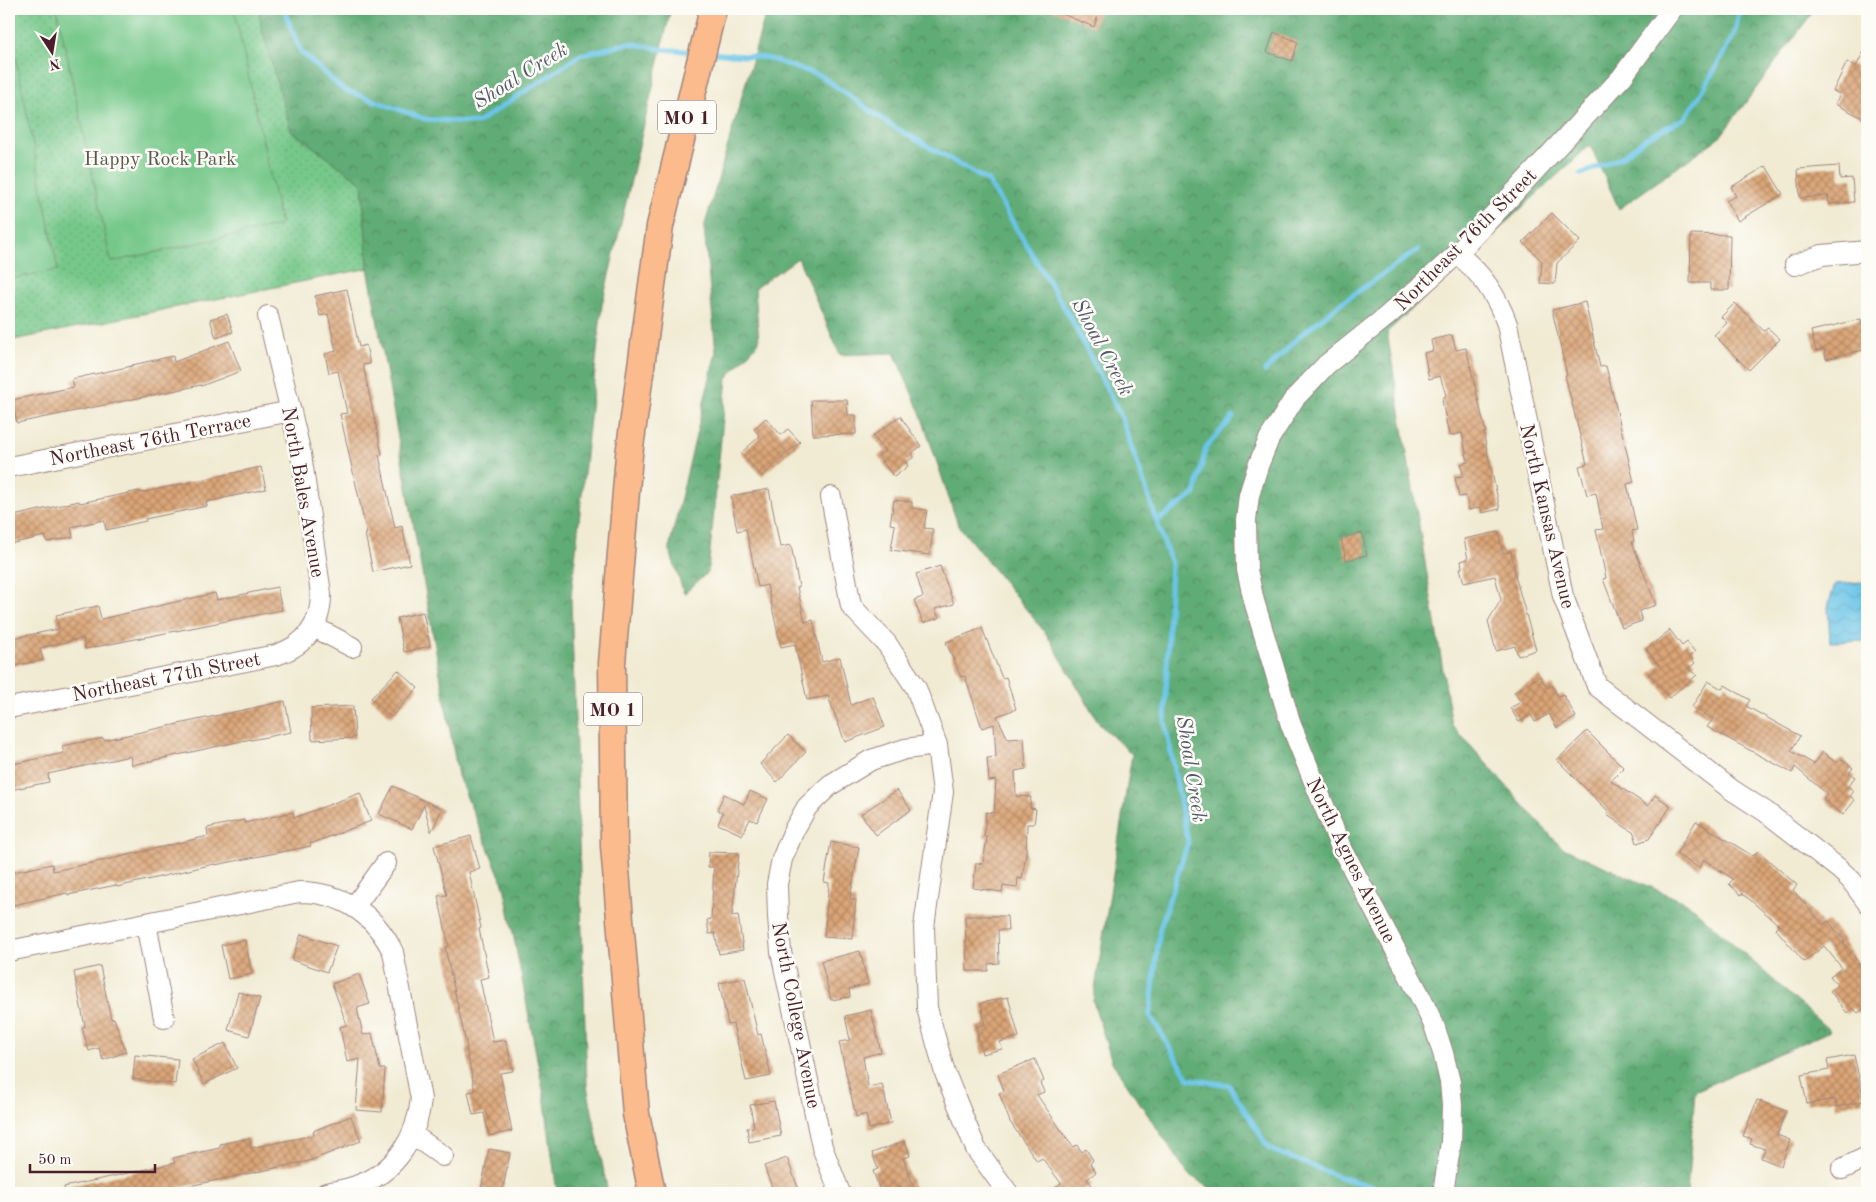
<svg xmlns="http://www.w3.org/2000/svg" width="1876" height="1202" font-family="'Old Standard TT',serif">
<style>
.grass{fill:url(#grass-dots);stroke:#60745a}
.forest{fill:url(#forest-crowns);stroke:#556650}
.garden{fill:#76c88a;stroke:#60745a}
.water{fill:url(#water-waves);stroke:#5a728a}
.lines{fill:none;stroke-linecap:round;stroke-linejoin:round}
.stream{stroke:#6ac5e8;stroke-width:5}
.building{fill:url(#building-cross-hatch)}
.minor-casing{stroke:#9e857f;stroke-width:22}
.major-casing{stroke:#9e857f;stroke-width:29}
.minor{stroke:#fff;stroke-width:20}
.major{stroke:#fbbb8c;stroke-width:26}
.labels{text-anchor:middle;stroke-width:5;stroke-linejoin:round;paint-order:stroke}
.shield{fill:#fdfcf7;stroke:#806168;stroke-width:1}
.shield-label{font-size:19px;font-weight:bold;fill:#4a1f2b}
.park-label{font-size:20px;fill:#595a4c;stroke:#fdfcf7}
.street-label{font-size:20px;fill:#4a1f2b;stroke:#fdfcf7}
.water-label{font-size:21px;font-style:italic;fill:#55596d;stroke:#fdfcf7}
</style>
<defs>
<pattern id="grass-dots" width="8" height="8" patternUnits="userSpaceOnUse" patternTransform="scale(1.25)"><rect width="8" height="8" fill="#76c88a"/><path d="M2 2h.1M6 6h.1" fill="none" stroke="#68ab77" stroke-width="1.8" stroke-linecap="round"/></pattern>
<pattern id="forest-crowns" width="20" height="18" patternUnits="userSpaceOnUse" patternTransform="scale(1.25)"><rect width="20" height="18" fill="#60ac76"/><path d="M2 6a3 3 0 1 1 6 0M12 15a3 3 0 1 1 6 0" fill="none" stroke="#518b61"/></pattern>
<pattern id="water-waves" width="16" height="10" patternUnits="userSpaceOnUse" patternTransform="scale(1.25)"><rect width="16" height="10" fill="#6ac5e8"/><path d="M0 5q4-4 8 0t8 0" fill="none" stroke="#5da9c7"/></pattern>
<pattern id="building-cross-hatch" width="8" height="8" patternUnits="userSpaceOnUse" patternTransform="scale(1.25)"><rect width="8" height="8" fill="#daa577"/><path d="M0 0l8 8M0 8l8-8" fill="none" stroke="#b38662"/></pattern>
</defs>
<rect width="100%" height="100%" fill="#fdfcf7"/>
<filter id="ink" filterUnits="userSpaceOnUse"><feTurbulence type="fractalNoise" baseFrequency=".02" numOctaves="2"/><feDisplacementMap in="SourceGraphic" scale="10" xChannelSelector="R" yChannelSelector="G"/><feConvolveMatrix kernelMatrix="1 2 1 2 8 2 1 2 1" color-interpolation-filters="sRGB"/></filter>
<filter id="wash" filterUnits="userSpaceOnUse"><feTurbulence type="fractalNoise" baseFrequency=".0096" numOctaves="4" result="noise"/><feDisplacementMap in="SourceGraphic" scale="20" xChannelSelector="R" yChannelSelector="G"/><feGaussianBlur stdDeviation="1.12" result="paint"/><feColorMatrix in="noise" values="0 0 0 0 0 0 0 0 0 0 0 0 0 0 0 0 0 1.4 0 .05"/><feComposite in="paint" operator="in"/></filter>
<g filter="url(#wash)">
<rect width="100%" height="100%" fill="#f1ebd3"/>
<!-- grass -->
<path class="grass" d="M 9,9 L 287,9 L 582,225 L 9,341 Z"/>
<!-- forest -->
<path class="forest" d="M 259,9 L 671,9 L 602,305 L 571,597 L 587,1086 L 608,1193 L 557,1193 L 544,1095 L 504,886 L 458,776 L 368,268 L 362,183 L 291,131 L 261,26 Z
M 767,9 L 1815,9 L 1720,137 L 1619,209 L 1590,145 L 1387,332 L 1452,725 L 1561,847 L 1689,904 L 1830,1031 L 1695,1091 L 1687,1193 L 1218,1193 L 1188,1174 L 1112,1062 L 1093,1001 L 1132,754 L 1100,725 L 1047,635 L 958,525 L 920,412 L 894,353 L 840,355 L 798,258 L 755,288 L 759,342 L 727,378 L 708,572 L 684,594 L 669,548 L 716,352 L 704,228 Z"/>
<!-- garden -->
<path class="garden" d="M 57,9 L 234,9 L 281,225 L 111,262 Z
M 9,23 L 58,270 L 9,279 Z"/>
<!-- water -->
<path class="water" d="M 1862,582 L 1867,583 L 1867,641 L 1830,642 L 1828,607 L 1835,584 Z"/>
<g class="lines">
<!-- stream -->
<path class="stream" d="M 287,9 L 286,15 L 301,52 L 342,89 L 425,119 L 477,123 L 580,55 L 630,43 L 660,49 L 695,52
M 711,53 L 767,58 L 821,76 L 891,125 L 988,181 L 1070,317 L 1121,416 L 1171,563 L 1165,722 L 1188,842 L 1160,928 L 1150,1015 L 1189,1079 L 1229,1085 L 1269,1149 L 1337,1176 L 1393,1193
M 1581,174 L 1622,157 L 1646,138 L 1685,118 L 1702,92 L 1735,33 L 1738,17 L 1743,9
M 1265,371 L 1302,334 L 1341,303 L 1418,250
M 1157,521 L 1195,494 L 1206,447 L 1233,417"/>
</g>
<g id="blocks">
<!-- building -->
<path class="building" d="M 1050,9 L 1100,9 L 1094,27 Z
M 1274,32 L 1298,42 L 1292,61 L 1267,52 Z
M 1867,44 L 1867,120 L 1835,104 L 1840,94 L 1833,91 L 1847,62 L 1856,67 Z
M 1766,166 L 1783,194 L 1738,221 L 1726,201 L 1736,196 L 1731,187 Z
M 1839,166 L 1840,179 L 1852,178 L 1854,202 L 1829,204 L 1828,196 L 1800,198 L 1798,169 Z
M 1552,213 L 1580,241 L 1557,263 L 1555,284 L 1540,283 L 1542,261 L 1523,242 Z
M 1691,234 L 1730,235 L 1729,290 L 1710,290 L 1710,283 L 1690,283 Z
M 347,289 L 359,347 L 366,345 L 370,364 L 363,365 L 382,454 L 379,455 L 395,528 L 402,526 L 410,564 L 373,572 L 365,534 L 367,534 L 340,414 L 347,413 L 338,371 L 329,373 L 325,354 L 336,351 L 328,314 L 320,316 L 315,296 Z
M 1585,302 L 1600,367 L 1606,366 L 1634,482 L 1627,484 L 1637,530 L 1632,531 L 1634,541 L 1632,542 L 1656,605 L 1639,611 L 1642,621 L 1622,628 L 1603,579 L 1606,578 L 1596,530 L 1603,529 L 1596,493 L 1587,495 L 1579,466 L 1587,464 L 1565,375 L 1567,375 L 1552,310 Z
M 1735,303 L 1764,331 L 1768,328 L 1780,339 L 1749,370 L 1714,335 L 1727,323 L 1721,317 Z
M 227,314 L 233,332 L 216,338 L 210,319 Z
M 1861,319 L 1867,349 L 1826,359 L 1824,349 L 1816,351 L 1811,331 Z
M 1452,335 L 1456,350 L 1466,348 L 1486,433 L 1484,433 L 1485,441 L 1500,509 L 1482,513 L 1481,507 L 1469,510 L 1466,496 L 1459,497 L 1455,477 L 1463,476 L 1461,464 L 1468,462 L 1462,433 L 1449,436 L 1442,400 L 1446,395 L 1440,376 L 1429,379 L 1424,353 L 1433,351 L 1431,340 Z
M 229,341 L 241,371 L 201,386 L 201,385 L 17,423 L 12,400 L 74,387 L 72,379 L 132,366 L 132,365 L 173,356 L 174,362 Z
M 811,400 L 847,400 L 848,415 L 856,415 L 856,434 L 813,435 Z
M 900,416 L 921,446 L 912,453 L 914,457 L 906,462 L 908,466 L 894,477 L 878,456 L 885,451 L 873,436 Z
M 766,418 L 781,435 L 788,429 L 800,442 L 762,476 L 741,453 L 760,436 L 754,429 Z
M 261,467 L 266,489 L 206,502 L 207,506 L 145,519 L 146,521 L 106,530 L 104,520 L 71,527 L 73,537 L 47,542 L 45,536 L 9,544 L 9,517 L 79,501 L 80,503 L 139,491 L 140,493 Z
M 769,489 L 780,547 L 791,545 L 799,587 L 797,587 L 805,622 L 813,620 L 822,662 L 840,657 L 851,705 L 873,696 L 885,727 L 845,742 L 828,696 L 807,700 L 795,644 L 781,647 L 767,585 L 758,587 L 746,529 L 737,531 L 731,496 Z
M 894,500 L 912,502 L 912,508 L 927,510 L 924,528 L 933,529 L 930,555 L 891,550 L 895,525 L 890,524 Z
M 1498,532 L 1503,553 L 1511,551 L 1516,579 L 1536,650 L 1518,656 L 1515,646 L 1496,651 L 1488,621 L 1501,600 L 1495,576 L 1464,583 L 1460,568 L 1462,568 L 1461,561 L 1468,559 L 1464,539 Z
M 1362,533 L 1367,555 L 1346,560 L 1341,538 Z
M 940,566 L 954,604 L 935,609 L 939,618 L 923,623 L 914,600 L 923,597 L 916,574 Z
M 277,587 L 282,610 L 85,649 L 83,638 L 40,648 L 43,660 L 9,667 L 9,639 L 59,629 L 56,615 L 98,606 L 101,619 L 215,593 L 217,600 Z
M 423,612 L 430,646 L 404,652 L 397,618 Z
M 982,628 L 1002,678 L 1006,677 L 1016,709 L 997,716 L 1008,739 L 1024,738 L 1026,769 L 1015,771 L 1016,796 L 1031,797 L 1030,808 L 1036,809 L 1034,824 L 1027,824 L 1026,854 L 1022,879 L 1018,878 L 1017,888 L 1003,886 L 1002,892 L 973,888 L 976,863 L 983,864 L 987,837 L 984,837 L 986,812 L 994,813 L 996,780 L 989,781 L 987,758 L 996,757 L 994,724 L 982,728 L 965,676 L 961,677 L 946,642 Z
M 1670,630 L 1682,646 L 1687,642 L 1695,652 L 1690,656 L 1695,663 L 1688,669 L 1697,675 L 1669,698 L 1649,674 L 1659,665 L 1646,649 Z
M 398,670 L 418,688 L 391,717 L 371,698 Z
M 1540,676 L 1547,688 L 1552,685 L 1558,696 L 1563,694 L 1576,717 L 1557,728 L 1549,714 L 1535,722 L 1531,715 L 1519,722 L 1510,708 L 1521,702 L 1514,692 Z
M 1708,681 L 1722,689 L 1725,685 L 1750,700 L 1746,706 L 1800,736 L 1791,751 L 1814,764 L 1823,752 L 1836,763 L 1842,759 L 1853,768 L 1849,773 L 1855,777 L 1848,786 L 1854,791 L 1850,796 L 1855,800 L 1843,815 L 1823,799 L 1827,794 L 1795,767 L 1792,773 L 1707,727 L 1713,719 L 1692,707 Z
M 285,701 L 291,732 L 251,740 L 251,739 L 132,765 L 130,756 L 48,774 L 49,782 L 10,790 L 9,765 L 64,753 L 62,746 L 103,738 L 104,740 Z
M 353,706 L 355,738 L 312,740 L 311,708 Z
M 1587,731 L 1624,768 L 1611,781 L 1648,806 L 1655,795 L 1671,806 L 1649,839 L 1637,843 L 1634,833 L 1607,815 L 1609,812 L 1557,760 Z
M 788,735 L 806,752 L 777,782 L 760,764 Z
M 393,786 L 442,809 L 431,832 L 424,805 L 412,829 L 379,814 Z
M 897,790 L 911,810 L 876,835 L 861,814 Z
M 750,791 L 768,799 L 757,822 L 750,819 L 742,835 L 718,824 L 723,813 L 717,810 L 724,794 L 744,804 Z
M 360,793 L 371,821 L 310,844 L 311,846 L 215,865 L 214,864 L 117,887 L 116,885 L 68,895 L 67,893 L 9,906 L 9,873 L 52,864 L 53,871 L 111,859 L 208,836 L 207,828 L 244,820 L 245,823 L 293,812 L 294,818 Z
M 1696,821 L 1753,856 L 1758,851 L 1797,885 L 1793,890 L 1823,925 L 1828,921 L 1845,941 L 1843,942 L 1867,974 L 1867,1006 L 1858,1013 L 1853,1008 L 1847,1013 L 1830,991 L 1837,985 L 1830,976 L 1842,968 L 1824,946 L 1804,962 L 1775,928 L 1779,925 L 1742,893 L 1741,895 L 1729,884 L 1733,879 L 1704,860 L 1699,868 L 1676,854 Z
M 471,836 L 480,869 L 469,872 L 481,928 L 479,929 L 489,977 L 480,979 L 493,1042 L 506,1040 L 513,1071 L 500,1073 L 512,1131 L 489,1136 L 484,1113 L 473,1115 L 468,1092 L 475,1091 L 466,1048 L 467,1048 L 445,947 L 449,946 L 438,896 L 447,895 L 434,846 Z
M 831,842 L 859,847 L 850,899 L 856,900 L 852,939 L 824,937 L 829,883 L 824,882 Z
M 709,852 L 739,853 L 732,916 L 738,915 L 743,950 L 719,954 L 715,933 L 709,934 L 707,920 L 711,919 L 714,867 L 708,867 Z
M 965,916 L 1007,916 L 1008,930 L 998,930 L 999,963 L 988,964 L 988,971 L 967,971 Z
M 301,934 L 337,946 L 327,972 L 292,960 Z
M 245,940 L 252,974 L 228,979 L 221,945 Z
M 860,951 L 868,984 L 849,989 L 850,997 L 831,1000 L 821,961 Z
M 100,966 L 111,1019 L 114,1018 L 126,1052 L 103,1060 L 99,1048 L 89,1051 L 82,1028 L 85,1027 L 74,972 Z
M 359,974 L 370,1004 L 357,1008 L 363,1035 L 372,1033 L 380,1069 L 385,1069 L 382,1112 L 356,1110 L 360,1059 L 347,1062 L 340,1027 L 347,1025 L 332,984 Z
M 745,978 L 758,1035 L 761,1034 L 771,1076 L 746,1081 L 733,1024 L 728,1025 L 719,983 Z
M 238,992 L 260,998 L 249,1036 L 228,1030 Z
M 1008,997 L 1019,1037 L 1000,1042 L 1002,1049 L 982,1054 L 976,1027 L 985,1024 L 981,1003 Z
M 871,1010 L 881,1052 L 863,1057 L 868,1087 L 882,1084 L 891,1123 L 869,1129 L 866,1114 L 856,1117 L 839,1042 L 850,1040 L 845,1016 Z
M 225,1043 L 237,1068 L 204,1084 L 192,1059 Z
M 135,1055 L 178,1059 L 175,1084 L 133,1079 Z
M 1854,1055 L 1864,1101 L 1836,1107 L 1835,1099 L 1807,1104 L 1801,1075 L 1829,1070 L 1827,1060 Z
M 1035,1059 L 1044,1081 L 1040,1083 L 1044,1092 L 1037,1095 L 1073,1147 L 1077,1145 L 1082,1152 L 1086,1149 L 1093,1160 L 1090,1164 L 1096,1172 L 1087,1179 L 1092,1185 L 1080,1193 L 1049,1193 L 1061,1183 L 1042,1158 L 1037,1161 L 1010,1122 L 999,1093 L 1004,1091 L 998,1074 Z
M 1757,1100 L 1786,1111 L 1777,1135 L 1790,1140 L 1781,1166 L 1761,1158 L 1765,1149 L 1750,1144 L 1752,1139 L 1743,1136 Z
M 774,1101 L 781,1136 L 749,1142 L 747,1128 L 754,1127 L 750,1105 Z
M 351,1116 L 361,1141 L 309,1161 L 155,1193 L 65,1193 L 64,1187 L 175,1163 L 173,1158 L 220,1148 L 220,1144 L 249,1138 L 251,1148 L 314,1135 L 313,1131 Z
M 905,1141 L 910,1156 L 903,1158 L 916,1193 L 881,1193 L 873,1171 L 878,1169 L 872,1153 Z
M 489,1149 L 510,1153 L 502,1193 L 481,1190 Z
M 787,1158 L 800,1193 L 774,1193 L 764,1166 Z"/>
</g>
</g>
<g filter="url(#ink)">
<use href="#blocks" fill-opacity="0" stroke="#9e857f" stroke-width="1"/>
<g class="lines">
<defs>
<path id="minor" d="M 1457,254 C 1481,272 1497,296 1507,324 L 1563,596 L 1597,686 L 1732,790 L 1766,812 L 1838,868 L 1851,880 L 1867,902
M 1795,265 L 1822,255 L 1867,251
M 9,467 L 291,411
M 831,497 L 851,606 L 887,644 L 916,688 L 937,745 L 943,792 L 924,927 L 927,1008 L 945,1073 L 976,1149 L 1008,1193
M 314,627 L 352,647
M 9,708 L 276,655 C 306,645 321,625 321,594 L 301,454 L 268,316
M 355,906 L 386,863
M 146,923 L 164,1018
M 9,951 L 299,892 C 341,892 374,913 393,952 L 421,1099 C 417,1138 395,1173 356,1186 C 346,1190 336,1191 326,1193
M 413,1135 L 443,1156
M 1842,1169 L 1867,1157
M 840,1193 L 822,1147 L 781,952 L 778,917 L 777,884 L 782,859 L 794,830 L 807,807 L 830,785 L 871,760 L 905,749 L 937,745
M 1443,1193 L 1451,1142 L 1452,1105 L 1450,1082 L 1443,1053 L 1434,1025 L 1419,994 L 1340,845 L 1291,725 L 1254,601 L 1247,570 L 1246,520 L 1249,495 L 1258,466 L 1269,439 L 1294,399 L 1326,365 L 1387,316 L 1457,254 L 1622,77 L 1672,9"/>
<path id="major" d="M 652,1193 L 636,1114 L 614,846 L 612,663 L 629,455 L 660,226 L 713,9"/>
</defs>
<!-- minor casing -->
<use href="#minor" class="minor-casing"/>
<!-- major casing -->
<use href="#major" class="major-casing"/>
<!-- minor -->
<use href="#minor" class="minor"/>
<!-- major -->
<use href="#major" class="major"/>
</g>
</g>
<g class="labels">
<!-- shield labels -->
<g class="shield">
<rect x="658" y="100.5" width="58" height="33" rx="4"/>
<rect x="584" y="692.5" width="58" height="33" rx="4"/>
</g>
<g class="shield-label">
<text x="687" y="124">MO 1</text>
<text x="613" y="716">MO 1</text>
</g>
<!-- park labels -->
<g class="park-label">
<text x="160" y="165">Happy Rock Park</text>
</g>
<!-- street labels -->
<g class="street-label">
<text transform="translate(1465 239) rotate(-45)" y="7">Northeast 76th Street</text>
<text transform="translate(150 439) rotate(-11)" y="7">Northeast 76th Terrace</text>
<text transform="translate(304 492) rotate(80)" y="7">North Bales Avenue</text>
<text transform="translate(1548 516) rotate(77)" y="7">North Kansas Avenue</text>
<text transform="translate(166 676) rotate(-11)" y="7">Northeast 77th Street</text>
<text transform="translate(1352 860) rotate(64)" y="7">North Agnes Avenue</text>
<text transform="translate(797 1015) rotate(79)" y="7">North College Avenue</text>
</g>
<!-- water labels -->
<g class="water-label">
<text transform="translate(520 75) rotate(-32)" y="7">Shoal Creek</text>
<text transform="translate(1103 347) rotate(62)" y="7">Shoal Creek</text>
<text transform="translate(1192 769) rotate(81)" y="7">Shoal Creek</text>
</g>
</g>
<!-- margin -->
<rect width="1876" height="1202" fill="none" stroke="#fdfcf7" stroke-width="30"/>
<!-- north arrow -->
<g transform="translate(52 52) rotate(168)" stroke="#fdfcf7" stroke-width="4" paint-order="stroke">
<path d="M0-4L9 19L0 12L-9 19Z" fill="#4a1f2b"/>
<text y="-8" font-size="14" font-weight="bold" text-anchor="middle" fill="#4a1f2b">N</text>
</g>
<!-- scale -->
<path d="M30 1164v8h125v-8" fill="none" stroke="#4a1f2b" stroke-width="2.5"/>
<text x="38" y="1164" font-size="15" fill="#4a1f2b" stroke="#fdfcf7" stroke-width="4" paint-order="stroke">50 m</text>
</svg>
